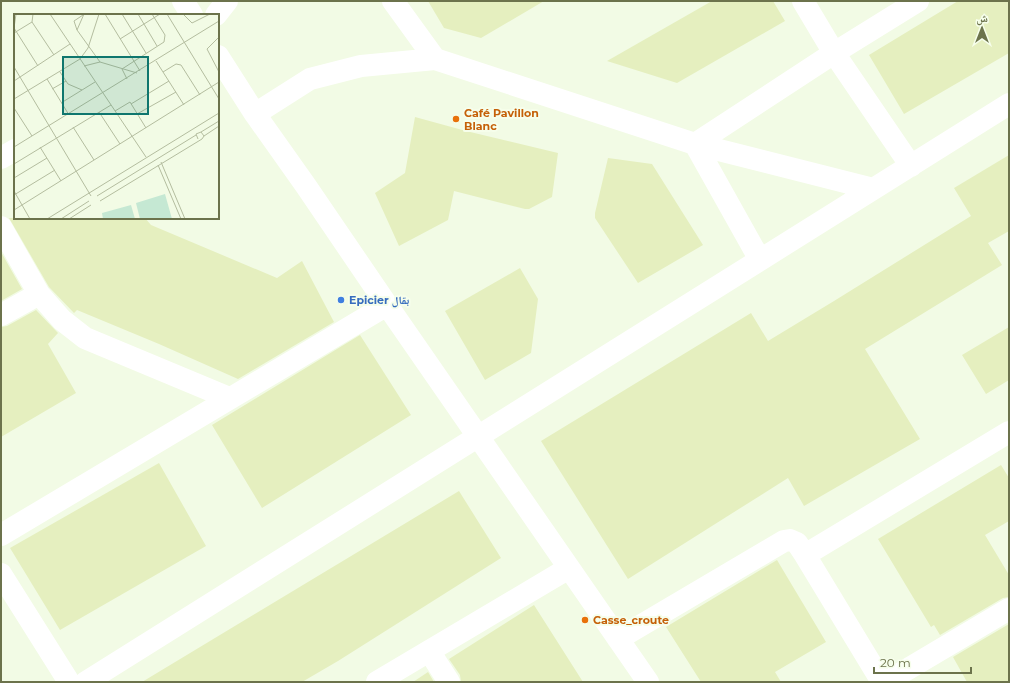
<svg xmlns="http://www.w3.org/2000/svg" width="1010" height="683" font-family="Montserrat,'Noto Naskh Arabic',sans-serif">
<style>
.building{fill:#e5efbf}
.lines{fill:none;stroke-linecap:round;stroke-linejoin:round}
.street{stroke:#fff;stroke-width:22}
.food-dot{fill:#e8710a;stroke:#f6feeb;stroke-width:1.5}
.shop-dot{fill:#3f7fe0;stroke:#f6feeb;stroke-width:1.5}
.labels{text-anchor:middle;stroke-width:4;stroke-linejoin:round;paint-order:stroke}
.food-label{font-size:11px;font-weight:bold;fill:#c56008;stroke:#f6feeb;text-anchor:start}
.shop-label{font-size:11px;font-weight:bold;fill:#366cbe;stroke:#f6feeb;text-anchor:start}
.inset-road{fill:none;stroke:#b4bd9f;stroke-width:1}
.view{fill:#0f766e;fill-opacity:0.15;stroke:#0f766e;stroke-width:2}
.inset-edge{fill:none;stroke:#6c734c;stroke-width:2}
</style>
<rect width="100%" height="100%" fill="#f2fbe5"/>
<!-- building -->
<path class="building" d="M 428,1 L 544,1 L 481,38 L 444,28 Z
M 712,1 L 773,1 L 785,21 L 677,83 L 607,61 Z
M 958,1 L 1009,1 L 1009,53 L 904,114 L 869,55 Z
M 415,117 L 466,131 L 558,153 L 552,197 L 529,209 L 525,209 L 454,191 L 448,220 L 399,246 L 375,193 L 405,173 Z
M 1009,155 L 1009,231 L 988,243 L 1002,265 L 865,349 L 920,439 L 804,506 L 788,478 L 628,579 L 541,441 L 751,313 L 768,341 L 834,301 L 971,216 L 954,188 Z
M 608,158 L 652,164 L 703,245 L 638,283 L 595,218 L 595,213 Z
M 9,218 L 145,218 L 151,225 L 277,278 L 302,261 L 334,322 L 238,379 L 159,344 L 77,310 L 74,313 L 49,287 Z
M 1,252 L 22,289 L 1,301 Z
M 520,268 L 538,299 L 531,353 L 485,380 L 445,311 Z
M 36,310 L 58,333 L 48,344 L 76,393 L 1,437 L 1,327 L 7,326 Z
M 1009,327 L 1009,380 L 986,394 L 962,355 Z
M 360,335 L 411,415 L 262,508 L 212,425 Z
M 159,463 L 206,546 L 60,630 L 10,548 Z
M 1001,465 L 1009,478 L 1009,521 L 985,535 L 1009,575 L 1009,597 L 1003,598 L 940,635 L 934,625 L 931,627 L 878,539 Z
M 459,491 L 501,558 L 338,661 L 302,682 L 142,682 Z
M 777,560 L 826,642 L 775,672 L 781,682 L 701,682 L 666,627 Z
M 534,605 L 583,682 L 461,682 L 460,675 L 449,659 Z
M 1009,624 L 1009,682 L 967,682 L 953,657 Z
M 428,672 L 434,682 L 413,682 Z"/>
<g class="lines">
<!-- street -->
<path class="street" d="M 183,1 L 192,15
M 393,1 L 435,59
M 803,1 L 834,53 L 911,166
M 216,15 L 227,1
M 218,56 L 255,114 L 306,186 L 387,305 L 648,682
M 255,114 L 310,79 L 361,66 L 435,59 L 695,144 L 873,189
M 1,158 L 15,150
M 1,227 L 39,294 L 62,320 L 85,338 L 229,398
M 760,260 L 695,144 L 834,53 L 918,1
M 1,315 L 39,294
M 1,535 L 387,305
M 805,555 L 1009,432
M 1,574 L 69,682
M 618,639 L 784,541 L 790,540 L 797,543 L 805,555 L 882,682
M 429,651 L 449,682
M 86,682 L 1009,104
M 377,682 L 569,568
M 886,682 L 1009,609"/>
</g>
<!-- markers -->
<g class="food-dot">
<circle cx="456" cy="119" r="4"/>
<circle cx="585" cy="620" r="4"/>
</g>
<circle class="shop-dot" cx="341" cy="300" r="4"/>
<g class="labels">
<!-- food labels -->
<g class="food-label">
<text x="464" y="117">Café Pavillon<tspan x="464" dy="13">Blanc</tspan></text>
<text x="593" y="624">Casse_croute</text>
</g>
<!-- shop labels -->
<g class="shop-label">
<text x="349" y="304">Epicier بقال</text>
</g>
</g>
<!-- overview -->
<g transform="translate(14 14)">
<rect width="205" height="205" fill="#f2fbe5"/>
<path d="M 151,180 L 158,205 L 126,205 L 122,189 ZM 117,191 L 121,205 L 89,205 L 88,199 Z" fill="#c5e8d3"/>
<path class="inset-road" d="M 19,0 L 18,8 L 40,41M 36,0 L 132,143M 70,0 L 63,16 L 86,48M 91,0 L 126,57M 108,0 L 132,39M 124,0 L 143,32M 153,0 L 205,85M 169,0 L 178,9 L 196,0M 0,14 L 24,52M 0,14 L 2,0M 63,16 L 60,7 L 69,1M 0,19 L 18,8M 205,23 L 193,35 L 205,58M 106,25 L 146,0M 142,47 L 170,91M 70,52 L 86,48 L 123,59M 0,53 L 77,182M 46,58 L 54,70 L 68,76M 149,58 L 162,50 L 167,51 L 186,81M 33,65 L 55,101M 113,65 L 108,55 L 150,28 L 151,21 L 138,0M 0,67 L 56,30M 38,75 L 52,67M 0,85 L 66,45 L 74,34 L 85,0M 47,89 L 81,68M 117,90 L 155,67M 0,94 L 18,122M 101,97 L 116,88 L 132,114M 85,98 L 106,130M 123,100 L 162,78M 59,113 L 80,146M 187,118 L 205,107M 190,122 L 205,112M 0,133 L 205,7M 26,133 L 47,167M 147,148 L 171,205M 0,150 L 97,91M 144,151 L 167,205M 0,164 L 33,144M 0,177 L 16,205M 0,181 L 41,156M 83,182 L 182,121M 86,187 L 188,125 L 190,122 L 187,118 L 182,120 L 184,125M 0,196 L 205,68M 33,205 L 205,99M 47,205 L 75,187M 55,205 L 77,191"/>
<path class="view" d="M 49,43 L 134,43 L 134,100 L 49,100 Z"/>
<rect width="205" height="205" class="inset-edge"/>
</g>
<!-- border -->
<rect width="1010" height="683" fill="none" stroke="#6c734c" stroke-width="4"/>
<!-- north arrow -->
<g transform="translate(982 28)" stroke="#f6feeb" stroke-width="3" paint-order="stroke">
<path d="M0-3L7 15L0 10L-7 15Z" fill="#6c734c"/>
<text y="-6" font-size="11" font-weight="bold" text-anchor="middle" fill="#6c734c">ش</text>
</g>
<!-- scale -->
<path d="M874 667v6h97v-6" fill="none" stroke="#6c734c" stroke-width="2"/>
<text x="880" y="667" font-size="12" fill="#6c734c" stroke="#f6feeb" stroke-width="3" paint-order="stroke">20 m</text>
</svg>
